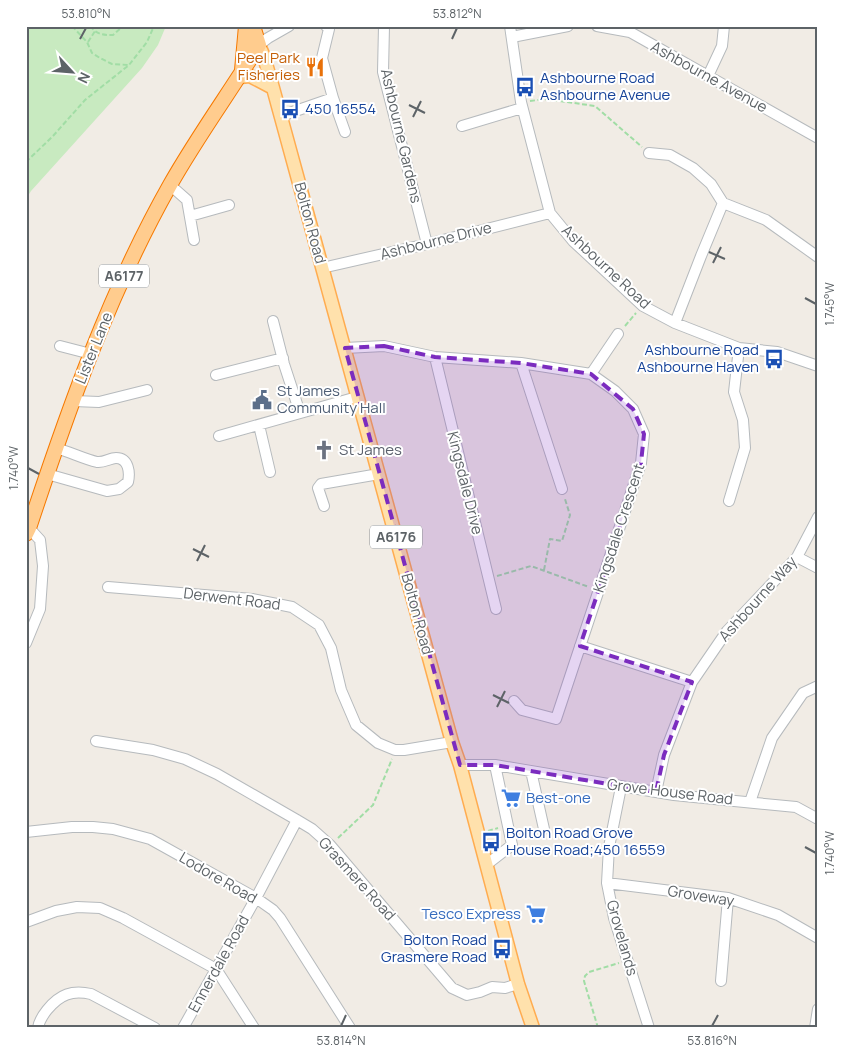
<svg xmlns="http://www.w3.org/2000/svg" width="844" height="1054" font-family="Manrope,sans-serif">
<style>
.green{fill:#c8eac0}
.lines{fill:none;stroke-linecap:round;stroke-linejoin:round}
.minor-casing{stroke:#b6babd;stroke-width:12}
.major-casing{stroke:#ffac50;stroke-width:15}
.highway-casing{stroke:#f67900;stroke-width:16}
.path{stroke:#a1dda5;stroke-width:2;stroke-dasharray:5 2.5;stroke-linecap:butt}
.minor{stroke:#fff;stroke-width:10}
.major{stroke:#ffe1ac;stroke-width:12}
.highway{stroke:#ffcc8e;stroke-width:14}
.marked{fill:#7b2cbf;fill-opacity:0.2;stroke:#7b2cbf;stroke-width:4;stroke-dasharray:10 6;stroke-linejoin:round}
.ticks{fill:none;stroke:#5d6367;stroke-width:2}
.labels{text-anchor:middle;stroke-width:4;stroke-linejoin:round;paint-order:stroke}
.shield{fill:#fff;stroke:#8e9295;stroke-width:1}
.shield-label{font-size:14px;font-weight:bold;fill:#5d6367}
.food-label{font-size:15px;fill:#c56008;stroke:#fff;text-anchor:end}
.street-label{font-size:15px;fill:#5d6367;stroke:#fff}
.transit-label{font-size:15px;fill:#164399;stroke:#fff;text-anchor:start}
.service-label{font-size:15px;fill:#4e5e75;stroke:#fff;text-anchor:start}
.worship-label{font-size:15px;fill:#5b616d;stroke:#fff;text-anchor:start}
.shop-label{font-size:15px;fill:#366cbe;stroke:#fff;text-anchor:start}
.neatline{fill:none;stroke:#5d6367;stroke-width:2}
.ticks-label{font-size:12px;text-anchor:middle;fill:#5d6367}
</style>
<rect width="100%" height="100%" fill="#f1ece5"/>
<!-- green -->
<path class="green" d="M 26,26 L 166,26 L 158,45 L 142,68 L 31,191 L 26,199 Z"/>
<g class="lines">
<defs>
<path id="minor" d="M 326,26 L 329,29 L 322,58 L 333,98 L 345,132
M 384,26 L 383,72 L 427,244
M 510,26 L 521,102 L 550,213 L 573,241 L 643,306 L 675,323 L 739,348 L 777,352 L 818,366
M 597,26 L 630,32 L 818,138
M 512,37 L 568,26
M 259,45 L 268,38 L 289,26
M 708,76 L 722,46 L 724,26
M 281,116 L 333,98
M 462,126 L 522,108
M 649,153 L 670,155 L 693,168 L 711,184 L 723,203
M 170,185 L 187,200 L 194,240
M 190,216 L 229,205
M 322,268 L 427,244 L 550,213
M 273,321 L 284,364 L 300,413
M 675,323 L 701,256 L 723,203 L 766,220 L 818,257
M 60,346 L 91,354
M 345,348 L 384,346 L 435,357 L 521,363 L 591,374 L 615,391 L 633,409 L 644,434 L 641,463 L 556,719 L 522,710 L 514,701
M 435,357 L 496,609
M 521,363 L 562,489
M 591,374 L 618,334
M 216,375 L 283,358
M 74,401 L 99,402 L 147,390
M 259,425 L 270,472
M 219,436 L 357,397
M 47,474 L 107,491 L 119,489 L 128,482 C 130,473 129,458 116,458 C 110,458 104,463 97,462 C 84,459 70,452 56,448
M 729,501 L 745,448 L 743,420 L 734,392 L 739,348
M 324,506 L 318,488 L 321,484 L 379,474
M 797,557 L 818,568
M 108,587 L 252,599 L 292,607 L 319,625 L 331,648 L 341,690 L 356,725 L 378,743 L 395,750 L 404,750 L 452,742
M 26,643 L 40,609 L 43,566 L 40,540 L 29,528
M 580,646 L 692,682
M 96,741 L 153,750 L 185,759 L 217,774 L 297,820 L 312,829 L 330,845 L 452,988 L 467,995 L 480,992 L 492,987 L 505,988 L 518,984
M 460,765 L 495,765 L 674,795 L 796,807 L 818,819
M 531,771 L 544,829
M 621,787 L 609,847 L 607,883 L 614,918 L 649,1028
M 656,792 L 664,755 L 692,682 L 727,631 L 797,557 L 818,517
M 750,802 L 772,738 L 803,693 L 818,686
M 26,832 L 72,827 L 93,827 L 113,829 L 150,839 L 256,898 L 273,910 L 280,918 L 350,1028
M 486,865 L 512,845 L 495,765
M 607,883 L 728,898 L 778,915 L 818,938
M 26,922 L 56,911 L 77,907 L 100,908 L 123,918 L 216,969 L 254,1028
M 721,981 L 728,898
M 38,1028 C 39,1021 43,1015 47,1010 C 60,994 72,990 91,994 L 155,1028
M 183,1028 L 256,898 L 297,820
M 815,1028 L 818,1009"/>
<path id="major" d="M 259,45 L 264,57 L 273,88 L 452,742 L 460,765 L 518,984 L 533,1028
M 239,77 L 250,76 L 273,88"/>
<path id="highway" d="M 242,70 L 246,26
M 26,534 L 29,528 C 68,410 109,293 170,185 C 197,137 230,92 259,45 L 253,26"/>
</defs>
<!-- minor casing -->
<use href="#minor" class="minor-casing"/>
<!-- major casing -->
<use href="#major" class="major-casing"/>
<!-- highway casing -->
<use href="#highway" class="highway-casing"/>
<!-- path -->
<path class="path" d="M 72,26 L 87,42 L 92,53 L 100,58 L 112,64 L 129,65
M 90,26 C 98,35 102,35 113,35 L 123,26
M 26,27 L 27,26
M 88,42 L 95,31
M 530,101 L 546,99 L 595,106 L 642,147
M 26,162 L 53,136 L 85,100 L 129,65 L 147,42 L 154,26
M 625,326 L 636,313
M 544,570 L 550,539 L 562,541 L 570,515 L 565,499
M 497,576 L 531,566 L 589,587
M 488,831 L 498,828
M 338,838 L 373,805 L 392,759
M 598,1028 L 584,981 L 585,976 L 589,972 L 619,963"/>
<!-- minor -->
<use href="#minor" class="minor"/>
<!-- major -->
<use href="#major" class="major"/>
<!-- highway -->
<use href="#highway" class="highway"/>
</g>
<!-- marked area -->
<path class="marked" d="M 384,346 L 435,357 L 521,363 L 591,374 L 633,409 L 644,434 L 641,463 L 580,646 L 692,682 L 664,755 L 656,792 L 495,765 L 460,765 L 345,348 Z"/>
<!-- ticks -->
<path class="ticks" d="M 80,39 L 86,28M 452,39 L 457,28M 409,105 L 425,113M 413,117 L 421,101M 709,252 L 725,259M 713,263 L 721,247M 805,298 L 816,304M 28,468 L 39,474M 193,549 L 209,557M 197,561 L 205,545M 493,695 L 509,703M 497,707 L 505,691M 805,847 L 816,853M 341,1026 L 346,1015M 712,1026 L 718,1015"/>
<!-- icons -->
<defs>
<symbol id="restaurant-bare" viewBox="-9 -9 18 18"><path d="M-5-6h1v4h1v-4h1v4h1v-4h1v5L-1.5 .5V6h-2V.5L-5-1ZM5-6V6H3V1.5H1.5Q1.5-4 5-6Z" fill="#e8710a" stroke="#fff" stroke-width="2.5" paint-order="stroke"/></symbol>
<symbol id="bus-bare" viewBox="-9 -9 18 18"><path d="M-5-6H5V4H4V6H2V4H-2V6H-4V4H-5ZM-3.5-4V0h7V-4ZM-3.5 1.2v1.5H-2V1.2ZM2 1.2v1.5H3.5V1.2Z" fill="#1a4fb4" stroke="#fff" stroke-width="2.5" paint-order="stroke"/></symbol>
<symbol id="civic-bare" viewBox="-9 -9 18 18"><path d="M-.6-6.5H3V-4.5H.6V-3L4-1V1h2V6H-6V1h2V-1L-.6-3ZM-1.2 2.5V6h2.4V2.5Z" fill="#5c6f8a" stroke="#fff" stroke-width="2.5" paint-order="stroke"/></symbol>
<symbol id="church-bare" viewBox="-9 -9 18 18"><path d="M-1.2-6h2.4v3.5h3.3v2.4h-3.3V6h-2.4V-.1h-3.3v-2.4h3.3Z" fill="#6b7280" stroke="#fff" stroke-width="2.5" paint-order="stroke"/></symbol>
<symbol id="supermarket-bare" viewBox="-9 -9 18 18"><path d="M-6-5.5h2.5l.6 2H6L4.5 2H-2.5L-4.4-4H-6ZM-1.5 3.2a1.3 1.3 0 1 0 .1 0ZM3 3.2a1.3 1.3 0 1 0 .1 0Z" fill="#3f7fe0" stroke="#fff" stroke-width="2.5" paint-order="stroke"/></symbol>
</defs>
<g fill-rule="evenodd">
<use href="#restaurant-bare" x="301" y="53" width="28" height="28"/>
<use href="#bus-bare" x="511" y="73" width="28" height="28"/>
<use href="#bus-bare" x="276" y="95" width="28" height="28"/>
<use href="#bus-bare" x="760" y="345" width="28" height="28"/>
<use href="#civic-bare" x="248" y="386" width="28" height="28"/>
<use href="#church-bare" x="310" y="436" width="28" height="28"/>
<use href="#supermarket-bare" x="497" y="784" width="28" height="28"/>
<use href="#bus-bare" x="477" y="828" width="28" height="28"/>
<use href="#supermarket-bare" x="522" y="900" width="28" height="28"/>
<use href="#bus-bare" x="488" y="935" width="28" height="28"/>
</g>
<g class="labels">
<!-- shield labels -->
<g class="shield">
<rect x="99" y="264.5" width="50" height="23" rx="4"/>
<rect x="370" y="525.5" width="52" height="23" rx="4"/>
</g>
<g class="shield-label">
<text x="124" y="281">A6177</text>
<text x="396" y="542">A6176</text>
</g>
<!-- food labels -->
<g class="food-label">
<text x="300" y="63">Peel Park<tspan x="300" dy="17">Fisheries</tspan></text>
</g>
<!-- street labels -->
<g class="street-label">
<text transform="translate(709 77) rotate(29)" y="5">Ashbourne Avenue</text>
<text transform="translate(401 136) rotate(77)" y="5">Ashbourne Gardens</text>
<text transform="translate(310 223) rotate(75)" y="5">Bolton Road</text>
<text transform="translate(436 241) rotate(-14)" y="5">Ashbourne Drive</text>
<text transform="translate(606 267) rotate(43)" y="5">Ashbourne Road</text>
<text transform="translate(94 348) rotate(-68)" y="5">Lister Lane</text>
<text transform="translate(465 483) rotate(76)" y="5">Kingsdale Drive</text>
<text transform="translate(619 528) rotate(-72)" y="5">Kingsdale Crescent</text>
<text transform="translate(232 599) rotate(7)" y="5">Derwent Road</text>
<text transform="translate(758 599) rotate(-48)" y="5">Ashbourne Way</text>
<text transform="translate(417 614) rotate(75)" y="5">Bolton Road</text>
<text transform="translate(670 792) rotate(7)" y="5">Grove House Road</text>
<text transform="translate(218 878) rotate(30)" y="5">Lodore Road</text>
<text transform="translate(357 879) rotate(48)" y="5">Grasmere Road</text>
<text transform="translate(701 896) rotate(9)" y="5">Groveway</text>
<text transform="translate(622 938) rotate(74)" y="5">Grovelands</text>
<text transform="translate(219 964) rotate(-61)" y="5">Ennerdale Road</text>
</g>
<!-- transit labels -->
<g class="transit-label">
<text x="540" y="83">Ashbourne Road<tspan x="540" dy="17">Ashbourne Avenue</tspan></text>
<text x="305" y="114">450 16554</text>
<text x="759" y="355" text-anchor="end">Ashbourne Road<tspan x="759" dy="17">Ashbourne Haven</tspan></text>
<text x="506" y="838">Bolton Road Grove<tspan x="506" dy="17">House Road;450 16559</tspan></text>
<text x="487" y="945" text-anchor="end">Bolton Road<tspan x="487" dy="17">Grasmere Road</tspan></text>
</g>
<!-- service labels -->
<g class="service-label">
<text x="277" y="396">St James<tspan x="277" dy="17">Community Hall</tspan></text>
</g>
<!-- worship labels -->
<g class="worship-label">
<text x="339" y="455">St James</text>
</g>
<!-- shop labels -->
<g class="shop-label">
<text x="526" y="803">Best-one</text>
<text x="521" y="919" text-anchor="end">Tesco Express</text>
</g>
</g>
<!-- border -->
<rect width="844" height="1054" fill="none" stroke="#ffffff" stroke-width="55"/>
<!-- north arrow -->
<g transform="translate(72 72) rotate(116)" stroke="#ffffff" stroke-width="4" paint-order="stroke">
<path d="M0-4L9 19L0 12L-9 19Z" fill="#5d6367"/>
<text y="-8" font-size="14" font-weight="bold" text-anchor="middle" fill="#5d6367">N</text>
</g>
<rect x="28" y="28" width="788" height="998" class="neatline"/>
<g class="ticks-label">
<text x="86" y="18">53.810°N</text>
<text x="457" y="18">53.812°N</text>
<text transform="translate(830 304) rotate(-90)" y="4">1.745°W</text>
<text transform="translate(14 468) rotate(-90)" y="4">1.740°W</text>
<text transform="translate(830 853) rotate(-90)" y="4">1.740°W</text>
<text x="341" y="1045">53.814°N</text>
<text x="712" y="1045">53.816°N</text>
</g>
</svg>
